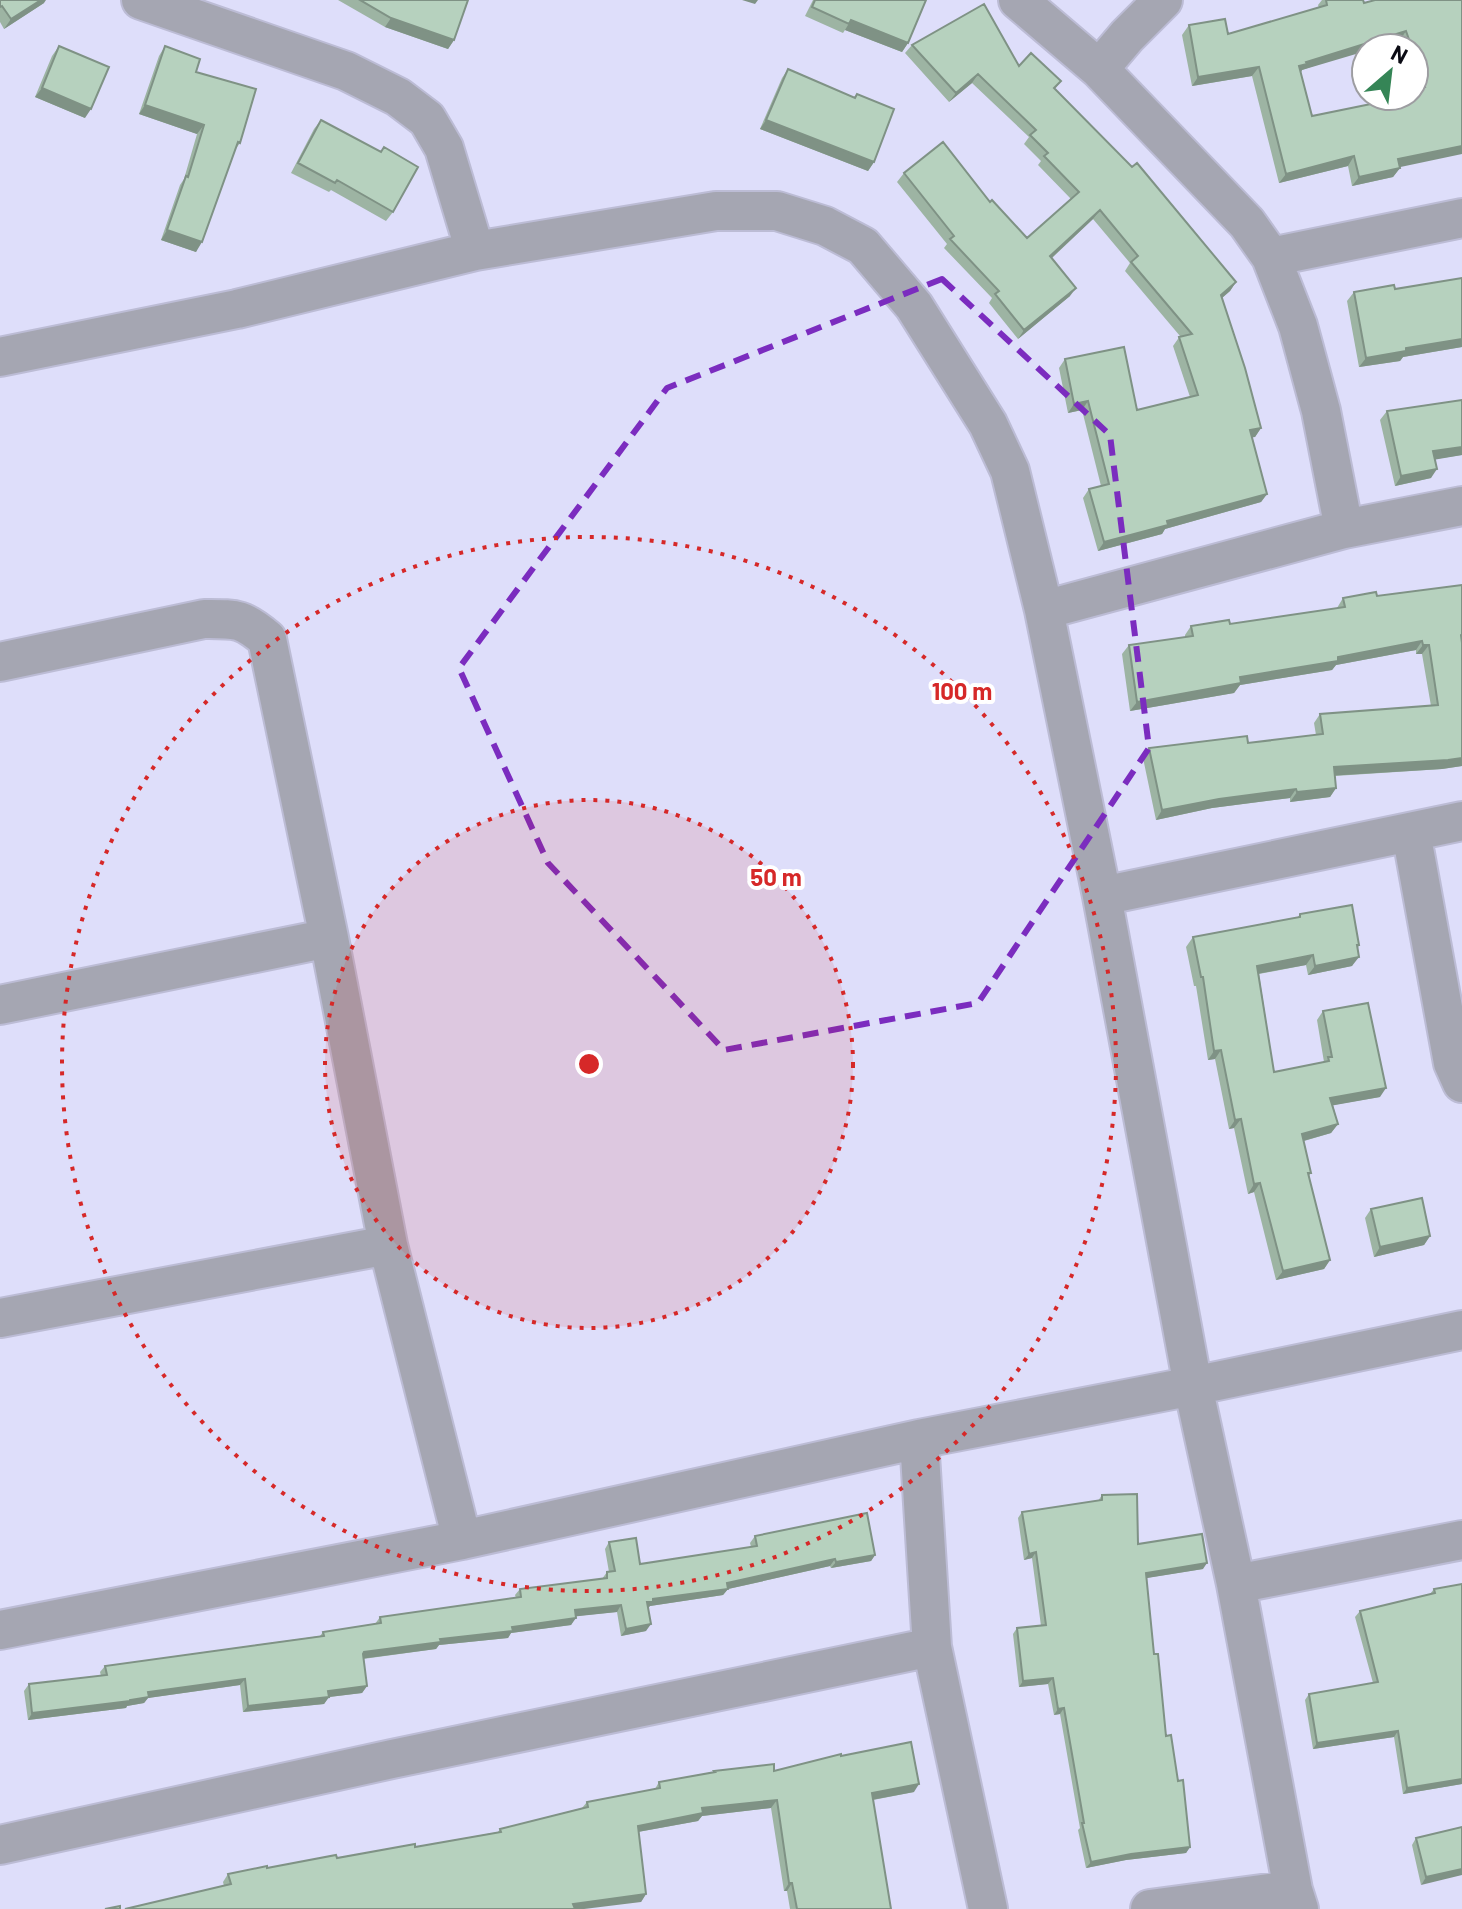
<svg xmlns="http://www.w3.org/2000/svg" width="1462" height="1909" font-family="Barlow,sans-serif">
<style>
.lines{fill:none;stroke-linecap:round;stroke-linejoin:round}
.minor-casing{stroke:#bcbcd5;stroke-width:42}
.minor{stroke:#a5a6b2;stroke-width:38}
.wall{fill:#9db4a3;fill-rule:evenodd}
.shaded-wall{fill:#7f9285}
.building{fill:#b6d1be;stroke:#7f9285;stroke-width:2;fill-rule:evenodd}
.marked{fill:none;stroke:#7b2cbf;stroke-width:6;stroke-dasharray:16 10;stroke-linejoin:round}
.ring{fill:none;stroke:#d62828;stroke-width:4;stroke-dasharray:4 8}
.centre{fill:#d62828;stroke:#fff;stroke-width:4}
.ring-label{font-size:24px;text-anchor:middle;font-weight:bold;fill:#d62828;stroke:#fff;stroke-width:8;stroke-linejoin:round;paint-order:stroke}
</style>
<rect width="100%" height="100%" fill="#dedefa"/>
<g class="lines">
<defs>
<path id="minor" d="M 141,0 L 346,71 L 398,97 L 427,119 L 444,148 L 475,251
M 1018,0 L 1099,69
M 1163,0 L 1127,36 L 1099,69 L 1247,223 L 1271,257 L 1298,326 L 1321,411 L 1344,529
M 1271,257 L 1462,218
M 0,357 L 237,309 L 475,251 L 716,211 L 777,211 L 825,226 L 863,246 L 914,306 L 988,424 L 1010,471 L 1044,610 L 1102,896 L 1193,1386 L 1236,1584 L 1293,1890 L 1299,1909
M 1044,610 L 1344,529 L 1462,506
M 0,662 L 204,619 C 237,619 242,618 267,639 L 329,938 L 388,1245 L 462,1540
M 1411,832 L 1453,1063 L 1462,1083
M 1102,896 L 1462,821
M 0,1005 L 329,938
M 0,1318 L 388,1245
M 919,1439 L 932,1647 L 988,1909
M 1236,1584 L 1462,1540
M 0,1630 L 462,1540 L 919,1439 L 1193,1386 L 1462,1330
M 0,1845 L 392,1759 L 932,1647
M 1150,1909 L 1293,1890"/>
</defs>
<!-- minor casing -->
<use href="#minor" class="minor-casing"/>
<!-- minor -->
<use href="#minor" class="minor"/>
</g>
<!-- wall -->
<path class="wall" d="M 0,0 L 44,3 L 4,29 L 0,22 Z
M 338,0 L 468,0 L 454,40 L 448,49 L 385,27 Z
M 813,0 L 926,0 L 908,43 L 902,52 L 845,30 L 843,33 L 805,16 Z
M 1322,0 L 1363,0 L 1364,3 L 1462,0 L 1400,168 L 1393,177 L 1352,186 L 1348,166 L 1279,183 L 1252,76 L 1192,86 L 1182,35 L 1189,25 L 1228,34 L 1319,8 L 1318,5 ZM 1400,40 L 1403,48 L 1414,48 L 1414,83 L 1416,89 L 1414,89 L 1414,96 L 1312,116 L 1301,73 L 1302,70 L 1366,48 L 1374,48 Z
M 912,45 L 1019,66 L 1061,81 L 1055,89 L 1236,282 L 1230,291 L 1222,298 L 1261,428 L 1255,437 L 1252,437 L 1267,494 L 1261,502 L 1165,529 L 1162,534 L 1098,551 L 1083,498 L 1089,489 L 1101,486 L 1082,410 L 1068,413 L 1059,368 L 1065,359 L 1137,410 L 1190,397 L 1173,346 L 1180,336 L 1125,271 L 1130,263 L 1093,219 L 1052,258 L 1070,296 L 1018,339 L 989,303 L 992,298 L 944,248 L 947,244 L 897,182 L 904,173 L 990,202 L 1027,238 L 1071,199 L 1038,165 L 1041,161 L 1024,144 L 1029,137 L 972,83 L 949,102 L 905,53 Z
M 59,46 L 85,118 L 35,97 L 52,56 Z
M 165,46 L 196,72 L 240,143 L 234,151 L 196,252 L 161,240 L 180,185 L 184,179 L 197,134 L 139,114 L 159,56 Z
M 788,69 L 854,98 L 857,94 L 874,162 L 868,171 L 760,129 L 782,78 Z
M 321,120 L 380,152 L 393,212 L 386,221 L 331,190 L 329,192 L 291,173 L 314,129 Z
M 1462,278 L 1462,347 L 1403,357 L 1400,361 L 1359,367 L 1347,301 L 1354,292 L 1395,289 Z
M 1462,400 L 1462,455 L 1435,459 L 1431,478 L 1395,486 L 1380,420 L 1387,411 Z
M 1462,585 L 1462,766 L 1442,769 L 1335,776 L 1336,788 L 1330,797 L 1290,802 L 1290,798 L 1212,808 L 1156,820 L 1143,758 L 1149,748 L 1248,743 L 1316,735 L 1314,723 L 1320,714 L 1431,706 L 1422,654 L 1416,654 L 1416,650 L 1336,665 L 1332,670 L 1240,685 L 1234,693 L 1130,711 L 1122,654 L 1129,645 L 1185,637 L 1185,635 L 1191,626 L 1230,624 L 1337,608 L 1343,598 L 1377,596 Z
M 1300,914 L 1359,945 L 1352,966 L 1308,975 L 1306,965 L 1259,974 L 1274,1072 L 1324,1062 L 1317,1020 L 1323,1011 L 1380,1097 L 1333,1105 L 1338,1124 L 1331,1133 L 1304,1141 L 1311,1173 L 1309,1176 L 1330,1260 L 1324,1269 L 1276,1280 L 1254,1192 L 1248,1194 L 1234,1128 L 1229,1129 L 1215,1059 L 1208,1060 L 1196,986 L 1194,986 L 1186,947 L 1193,937 L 1298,917 Z
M 1371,1209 L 1430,1236 L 1424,1245 L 1374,1257 L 1365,1218 Z
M 1102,1495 L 1138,1544 L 1203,1569 L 1146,1578 L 1154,1654 L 1166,1736 L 1178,1781 L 1190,1847 L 1186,1853 L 1126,1860 L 1086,1868 L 1078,1830 L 1080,1828 L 1060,1714 L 1054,1715 L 1048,1684 L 1019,1687 L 1013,1634 L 1017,1628 L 1041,1626 L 1032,1558 L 1024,1560 L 1018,1518 L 1022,1512 L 1098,1501 Z
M 755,1536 L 875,1555 L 871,1561 L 831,1568 L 830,1566 L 728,1589 L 723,1595 L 650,1606 L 648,1608 L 646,1631 L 621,1636 L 617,1612 L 576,1616 L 571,1625 L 511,1633 L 508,1638 L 439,1645 L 436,1649 L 363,1659 L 367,1686 L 362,1693 L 329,1697 L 324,1704 L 243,1712 L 240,1685 L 148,1698 L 144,1703 L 127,1706 L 126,1708 L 28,1720 L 24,1691 L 29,1684 L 101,1676 L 100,1672 L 105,1666 L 320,1636 L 323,1632 L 375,1624 L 380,1617 L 516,1598 L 515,1595 L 520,1589 L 602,1579 L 607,1572 L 609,1572 L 605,1549 L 609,1542 L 640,1564 L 751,1547 L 750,1543 Z
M 1462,1584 L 1462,1784 L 1403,1794 L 1394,1737 L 1313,1749 L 1305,1700 L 1309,1694 L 1373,1683 L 1355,1617 L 1360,1611 L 1430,1594 L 1434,1589 Z
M 841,1756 L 914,1792 L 873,1800 L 891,1909 L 790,1909 L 787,1891 L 784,1891 L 771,1808 L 702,1816 L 698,1821 L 638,1832 L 646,1894 L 641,1902 L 224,1886 L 223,1882 L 228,1874 L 267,1868 L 415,1847 L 498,1832 L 500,1829 L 582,1808 L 587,1802 L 655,1789 L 659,1782 L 713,1772 L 714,1771 L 774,1771 Z
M 1462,1827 L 1421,1885 L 1412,1845 L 1416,1838 Z"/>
<!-- shaded-wall -->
<path class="shaded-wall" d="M 41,0 L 46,0 L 44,3 L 4,29 L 11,19 Z
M 742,0 L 758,0 L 755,4 Z
M 391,18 L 454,40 L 448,49 L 385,27 Z
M 851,20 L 908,43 L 902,52 L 845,30 Z
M 1406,31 L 1400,40 L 1374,48 L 1366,48 L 1366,51 L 1302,70 L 1300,73 L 1299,66 L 1306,62 Z
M 1259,67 L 1252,76 L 1192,86 L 1198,77 Z
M 978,74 L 972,83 L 949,102 L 956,93 Z
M 42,88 L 91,109 L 85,118 L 35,97 Z
M 145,105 L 204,125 L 197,134 L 139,114 Z
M 766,120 L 874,162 L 868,171 L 760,129 Z
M 1462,146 L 1462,154 L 1391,169 L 1398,159 Z
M 1354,156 L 1348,166 L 1279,183 L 1286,174 Z
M 1400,168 L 1393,177 L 1352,186 L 1359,177 Z
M 1100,210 L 1093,219 L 1044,265 L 1050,256 Z
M 167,230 L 202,242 L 196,252 L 161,240 Z
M 1236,282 L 1230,291 L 1215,304 L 1221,295 Z
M 1076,288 L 1070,296 L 1018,339 L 1024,330 Z
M 1462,339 L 1462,347 L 1403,357 L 1400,361 L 1359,367 L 1366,358 L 1406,348 Z
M 1088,401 L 1082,410 L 1068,413 L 1074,404 Z
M 1261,428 L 1255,437 L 1244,439 L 1250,430 Z
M 1462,447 L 1462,455 L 1427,461 L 1433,451 Z
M 1437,469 L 1431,478 L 1395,486 L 1401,476 Z
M 1267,494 L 1261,502 L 1165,529 L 1162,534 L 1098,551 L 1104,542 L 1167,521 Z
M 1422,641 L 1416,650 L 1336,665 L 1332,670 L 1240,685 L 1234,693 L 1130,711 L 1137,702 L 1240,677 Z
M 1423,645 L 1429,645 L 1422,654 L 1416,654 Z
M 1462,758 L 1462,766 L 1442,769 L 1327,776 L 1334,767 Z
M 1336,788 L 1330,797 L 1290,802 L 1297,792 Z
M 1296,789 L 1290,798 L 1212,808 L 1156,820 L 1162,810 L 1219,799 Z
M 1313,955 L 1306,965 L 1251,975 L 1257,966 Z
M 1359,957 L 1352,966 L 1308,975 L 1315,966 Z
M 1221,1050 L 1215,1059 L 1208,1060 L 1214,1051 Z
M 1386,1088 L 1380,1097 L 1324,1107 L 1330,1098 Z
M 1241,1119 L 1234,1128 L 1229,1129 L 1235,1120 Z
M 1338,1124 L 1331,1133 L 1296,1143 L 1302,1134 Z
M 1260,1183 L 1254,1192 L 1248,1194 L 1254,1184 Z
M 1430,1236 L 1424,1245 L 1374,1257 L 1380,1247 Z
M 1330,1260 L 1324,1269 L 1276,1280 L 1283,1271 Z
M 1036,1552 L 1032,1558 L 1024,1560 L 1029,1554 Z
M 875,1555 L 871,1561 L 831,1568 L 836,1562 Z
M 835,1559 L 830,1566 L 728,1589 L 723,1595 L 650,1606 L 648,1608 L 647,1602 L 653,1599 Z
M 1207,1563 L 1203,1569 L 1141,1579 L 1146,1573 Z
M 621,1605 L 617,1612 L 570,1617 L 575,1610 Z
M 576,1618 L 571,1625 L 511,1633 L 508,1638 L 439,1645 L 436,1649 L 360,1659 L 364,1652 L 512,1627 Z
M 651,1624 L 646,1631 L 621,1636 L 626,1629 Z
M 1053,1678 L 1048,1684 L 1019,1687 L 1023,1681 Z
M 245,1679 L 240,1685 L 148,1698 L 144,1703 L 127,1706 L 126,1708 L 28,1720 L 32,1713 L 130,1700 L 148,1692 Z
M 367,1686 L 362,1693 L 329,1697 L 324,1704 L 243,1712 L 248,1706 L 328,1691 Z
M 1064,1708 L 1060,1714 L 1054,1715 L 1058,1709 Z
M 1398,1731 L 1394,1737 L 1313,1749 L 1317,1743 Z
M 1462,1779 L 1462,1784 L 1403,1794 L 1407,1788 Z
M 919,1784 L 914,1792 L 866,1801 L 872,1793 Z
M 777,1800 L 771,1808 L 702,1816 L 698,1821 L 632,1833 L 638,1826 L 702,1808 Z
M 1190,1847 L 1186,1853 L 1126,1860 L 1086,1868 L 1091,1862 L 1131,1854 Z
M 1462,1869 L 1462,1875 L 1421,1885 L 1426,1877 Z
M 789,1883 L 792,1883 L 787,1891 L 784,1891 Z
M 646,1894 L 641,1902 L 584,1909 L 569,1909 L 573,1904 Z"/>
<!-- building -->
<path class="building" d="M 0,0 L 41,0 L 11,19 L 2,6 L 0,7 Z
M 360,0 L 468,0 L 454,40 L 391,18 Z
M 815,0 L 926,0 L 908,43 L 851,20 L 849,24 L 812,7 Z
M 1326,0 L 1363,0 L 1364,3 L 1375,0 L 1462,0 L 1462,146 L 1398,159 L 1400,168 L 1359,177 L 1354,156 L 1286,174 L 1259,67 L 1198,77 L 1189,25 L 1225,19 L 1228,34 L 1327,5 ZM 1406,31 L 1412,48 L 1414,48 L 1414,54 L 1425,87 L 1414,89 L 1415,95 L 1312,116 L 1299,66 L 1307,64 L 1306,62 Z
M 984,4 L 1019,66 L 1031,53 L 1061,81 L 1054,88 L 1132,167 L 1137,163 L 1236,282 L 1221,295 L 1245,368 L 1261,428 L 1250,430 L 1267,494 L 1167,521 L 1168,525 L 1104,542 L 1089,489 L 1109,484 L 1088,401 L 1074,404 L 1065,359 L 1124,347 L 1137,410 L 1198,395 L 1179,337 L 1192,334 L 1131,262 L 1138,256 L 1100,210 L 1050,256 L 1076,288 L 1024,330 L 995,294 L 999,291 L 950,239 L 954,236 L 904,173 L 943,142 L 990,202 L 992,200 L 1027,238 L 1079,192 L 1044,156 L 1048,153 L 1030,135 L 1036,130 L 978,74 L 956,93 L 912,45 Z
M 59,46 L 109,67 L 91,109 L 42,88 Z
M 165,46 L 200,59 L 196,72 L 256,89 L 240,143 L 238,142 L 202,242 L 167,230 L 186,176 L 188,177 L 204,125 L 145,105 Z
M 788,69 L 855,98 L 857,94 L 894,109 L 874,162 L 766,120 Z
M 321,120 L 381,152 L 384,147 L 418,167 L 393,212 L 337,180 L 335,183 L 298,163 Z
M 1462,278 L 1462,339 L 1406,348 L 1406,351 L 1366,358 L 1354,292 L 1394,285 L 1395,289 Z
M 1462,400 L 1462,447 L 1433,451 L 1437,469 L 1401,476 L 1387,411 Z
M 1462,585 L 1462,634 L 1461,635 L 1462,643 L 1462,758 L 1448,760 L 1334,767 L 1336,788 L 1297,792 L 1296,789 L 1219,799 L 1162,810 L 1149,748 L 1247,736 L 1248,743 L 1323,734 L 1320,714 L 1438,705 L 1429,645 L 1423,645 L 1422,641 L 1338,657 L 1338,661 L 1240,677 L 1241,683 L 1137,702 L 1129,645 L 1193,636 L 1191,626 L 1229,620 L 1230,624 L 1345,607 L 1343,598 L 1376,592 L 1377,596 Z
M 1352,905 L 1359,945 L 1357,945 L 1359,957 L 1315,966 L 1313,955 L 1257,966 L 1274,1072 L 1329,1061 L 1328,1057 L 1332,1057 L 1323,1011 L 1368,1003 L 1386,1088 L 1330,1098 L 1338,1124 L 1302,1134 L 1311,1173 L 1308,1173 L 1330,1260 L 1283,1271 L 1260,1183 L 1254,1184 L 1241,1119 L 1235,1120 L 1221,1050 L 1214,1051 L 1203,977 L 1201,977 L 1193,937 L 1300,917 L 1300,914 Z
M 1422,1198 L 1430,1236 L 1380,1247 L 1371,1209 Z
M 1137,1494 L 1138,1544 L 1202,1534 L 1207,1563 L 1146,1573 L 1154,1654 L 1158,1654 L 1166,1736 L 1171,1735 L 1178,1781 L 1183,1780 L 1190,1847 L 1131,1854 L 1091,1862 L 1082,1823 L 1084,1823 L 1064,1708 L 1058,1709 L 1053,1678 L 1023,1681 L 1017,1628 L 1046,1625 L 1036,1552 L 1029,1554 L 1022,1512 L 1102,1500 L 1102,1495 Z
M 867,1513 L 875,1555 L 836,1562 L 835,1559 L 727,1583 L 728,1589 L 653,1599 L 653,1602 L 647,1602 L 651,1624 L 626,1629 L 621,1605 L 575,1610 L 576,1618 L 512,1627 L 513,1631 L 440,1639 L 441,1642 L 364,1652 L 363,1654 L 367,1686 L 328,1691 L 329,1697 L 248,1706 L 245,1679 L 148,1692 L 149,1697 L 130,1700 L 130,1701 L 32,1713 L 29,1684 L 107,1675 L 105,1666 L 324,1636 L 323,1632 L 381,1623 L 380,1617 L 521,1597 L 520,1589 L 607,1578 L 607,1572 L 615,1571 L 609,1542 L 636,1538 L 640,1564 L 757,1546 L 755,1536 Z
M 1462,1584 L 1462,1779 L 1407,1788 L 1398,1731 L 1317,1743 L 1309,1694 L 1378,1682 L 1360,1611 L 1435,1593 L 1434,1589 Z
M 911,1742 L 919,1784 L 872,1793 L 891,1909 L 797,1909 L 792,1883 L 789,1883 L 777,1800 L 702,1808 L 703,1813 L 638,1826 L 646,1894 L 573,1904 L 575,1909 L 125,1909 L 231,1884 L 228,1874 L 267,1866 L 267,1868 L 336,1855 L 337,1858 L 415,1844 L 415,1847 L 501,1832 L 500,1829 L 588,1807 L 587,1802 L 660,1788 L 659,1782 L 715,1772 L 714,1771 L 774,1764 L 774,1771 L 841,1754 L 841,1756 Z
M 1462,1827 L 1462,1869 L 1426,1877 L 1416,1838 Z
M 120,1906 L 120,1909 L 105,1909 Z"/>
<!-- marked area -->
<path class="marked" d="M 942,279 L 1110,435 L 1149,748 L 978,1003 L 724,1050 L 548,863 L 459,668 L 667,388 Z"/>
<!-- distance rings -->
<circle cx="589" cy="1064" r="264" fill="#d62828" fill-opacity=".12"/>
<g class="ring">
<circle cx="589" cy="1064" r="264"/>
<circle cx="589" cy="1064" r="527"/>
</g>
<circle cx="589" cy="1064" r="12" class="centre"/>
<g class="ring-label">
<text x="962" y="700">100 m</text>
<text x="776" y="886">50 m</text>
</g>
<!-- north arrow -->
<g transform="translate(1390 72) rotate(28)"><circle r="38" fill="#ffffff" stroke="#9d9da1" stroke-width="2"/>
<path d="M0-6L14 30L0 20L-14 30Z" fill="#358556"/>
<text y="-12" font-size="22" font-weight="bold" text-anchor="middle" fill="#0b0b14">N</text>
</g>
</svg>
